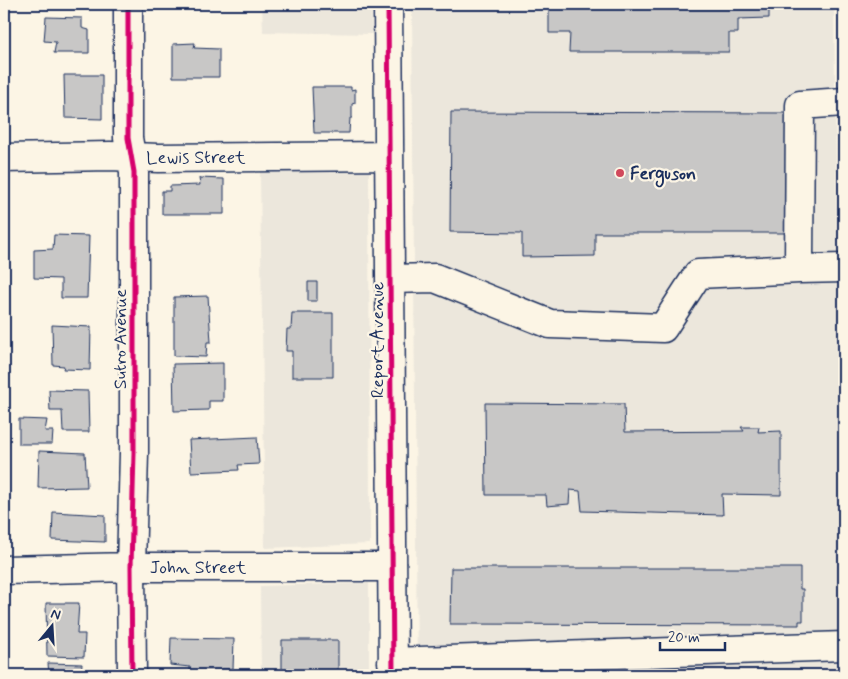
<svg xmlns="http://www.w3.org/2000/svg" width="848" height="679" font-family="Mynerve,sans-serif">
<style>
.built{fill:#ece7dc}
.building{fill:#c8c7c6;stroke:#1b2f5e}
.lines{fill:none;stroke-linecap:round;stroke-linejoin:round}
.minor-casing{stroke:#1b2f5e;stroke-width:31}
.minor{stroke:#fcf5e5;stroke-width:28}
.cycleway-casing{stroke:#fcf5e5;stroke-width:8}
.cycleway{stroke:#d6006c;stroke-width:5}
.poi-dot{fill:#d1495b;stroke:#fcf5e5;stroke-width:2}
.labels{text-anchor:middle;stroke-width:4.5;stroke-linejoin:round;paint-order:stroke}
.street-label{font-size:18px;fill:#1b2f5e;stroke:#fcf5e5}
.poi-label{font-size:18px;font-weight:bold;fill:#1b2f5e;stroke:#fcf5e5;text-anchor:start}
</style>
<rect width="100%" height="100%" fill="#fcf5e5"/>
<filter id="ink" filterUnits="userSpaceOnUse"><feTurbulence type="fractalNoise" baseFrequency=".02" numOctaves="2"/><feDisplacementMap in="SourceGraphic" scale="10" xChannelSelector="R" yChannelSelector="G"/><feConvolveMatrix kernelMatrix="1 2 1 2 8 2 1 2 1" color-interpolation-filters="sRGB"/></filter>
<g filter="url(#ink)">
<!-- built -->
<path class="built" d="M 262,4 L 371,4 L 372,34 L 263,32 Z
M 412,4 L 834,4 L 842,675 L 417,675 Z
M 369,168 L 370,544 L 265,548 L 260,171 Z
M 369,583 L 369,675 L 261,675 L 260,586 Z"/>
<!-- building -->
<path class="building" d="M 46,4 L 87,4 L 87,7 L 46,6 Z
M 549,4 L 769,4 L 769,18 L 738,19 L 738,33 L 729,33 L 729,52 L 569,52 L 570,33 L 549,33 Z
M 46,17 L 82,18 L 82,28 L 89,30 L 89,53 L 54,53 L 56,42 L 44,41 Z
M 195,43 L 194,48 L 219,49 L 219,77 L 173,77 L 173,44 Z
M 64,75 L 102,75 L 102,119 L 65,118 Z
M 312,87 L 351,87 L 351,90 L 355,89 L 355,103 L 352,104 L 352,118 L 350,118 L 349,133 L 314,133 Z
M 451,112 L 789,113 L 788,233 L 595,233 L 595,256 L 522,257 L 522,233 L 450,232 Z
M 199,178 L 224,179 L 224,214 L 162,214 L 162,191 L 170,191 L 170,186 L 200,185 Z
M 54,235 L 89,236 L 87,298 L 61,298 L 61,279 L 34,278 L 34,250 L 53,249 Z
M 308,282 L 317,282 L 317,301 L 308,301 Z
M 208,296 L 211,342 L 207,342 L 206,357 L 174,356 L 174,297 Z
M 292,313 L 333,313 L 333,377 L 292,377 L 292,351 L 286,351 L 287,329 L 291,329 Z
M 52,325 L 91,327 L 90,370 L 63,369 L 64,366 L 53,365 Z
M 223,363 L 223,401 L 209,401 L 209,410 L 174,411 L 173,364 Z
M 49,390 L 88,391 L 89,432 L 63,432 L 62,411 L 50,411 Z
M 485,403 L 624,404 L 625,432 L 744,431 L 741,427 L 759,427 L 758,432 L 781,431 L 781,495 L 722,494 L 723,515 L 582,511 L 580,491 L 570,490 L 569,504 L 547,506 L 546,495 L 486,495 Z
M 19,419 L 47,420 L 45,431 L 53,431 L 52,444 L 19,444 Z
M 257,437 L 259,464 L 238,465 L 239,470 L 191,472 L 189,440 Z
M 39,451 L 85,453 L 87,487 L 38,488 Z
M 53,512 L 105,515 L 105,542 L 52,540 Z
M 451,568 L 800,568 L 800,589 L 803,589 L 803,621 L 799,621 L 799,625 L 450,624 Z
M 46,603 L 79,603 L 77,634 L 85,634 L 84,657 L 47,656 Z
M 171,638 L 234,639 L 233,669 L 221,669 L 220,675 L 190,675 L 190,667 L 170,665 Z
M 282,640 L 338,640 L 338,675 L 282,675 Z
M 48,663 L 82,664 L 81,675 L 49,675 Z"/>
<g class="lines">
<defs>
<path id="minor" d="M 128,4 L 128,138 L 134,172 L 134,453 L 131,567 L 132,675
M 388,4 L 393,675
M 844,102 L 800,105 L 799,269 L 844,268
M 4,158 L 110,156 L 158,158 L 389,156
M 390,279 L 435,278 L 550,324 L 663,328 L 698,274 L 799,269
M 4,570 L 131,567 L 392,567
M 392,662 L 844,646"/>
</defs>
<!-- minor casing -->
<use href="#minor" class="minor-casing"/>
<!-- minor -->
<use href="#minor" class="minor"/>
<defs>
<path id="cycleway" d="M 128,4 L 128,138 L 134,172 L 134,453 L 131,567 L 132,675
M 388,4 L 393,675"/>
</defs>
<!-- cycleway casing -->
<use href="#cycleway" class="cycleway-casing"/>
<!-- cycleway -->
<use href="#cycleway" class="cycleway"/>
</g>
</g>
<!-- markers -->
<circle class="poi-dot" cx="620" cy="173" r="5"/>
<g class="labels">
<!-- street labels -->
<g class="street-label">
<text x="196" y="163">Lewis Street</text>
<text transform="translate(120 339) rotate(-90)" y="6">Sutro Avenue</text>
<text transform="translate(377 340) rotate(-90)" y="6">Report Avenue</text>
<text x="198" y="573">John Street</text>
</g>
<!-- poi labels -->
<g class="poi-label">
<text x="630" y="179">Ferguson</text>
</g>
</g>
<!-- margin -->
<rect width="848" height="679" fill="none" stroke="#fcf5e5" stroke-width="20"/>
<rect x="10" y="10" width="828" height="659" fill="none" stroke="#1b2f5e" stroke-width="2" filter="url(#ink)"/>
<!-- north arrow -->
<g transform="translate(52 626) rotate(18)" stroke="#fcf5e5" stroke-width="4" paint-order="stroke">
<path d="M0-4L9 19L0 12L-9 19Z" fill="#1b2f5e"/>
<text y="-8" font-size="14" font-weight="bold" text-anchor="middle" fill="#1b2f5e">N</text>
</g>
<!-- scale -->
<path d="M660 642v8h65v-8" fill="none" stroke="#1b2f5e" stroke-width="2.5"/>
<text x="668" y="642" font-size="15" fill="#1b2f5e" stroke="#fcf5e5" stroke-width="4" paint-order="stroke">20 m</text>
</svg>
